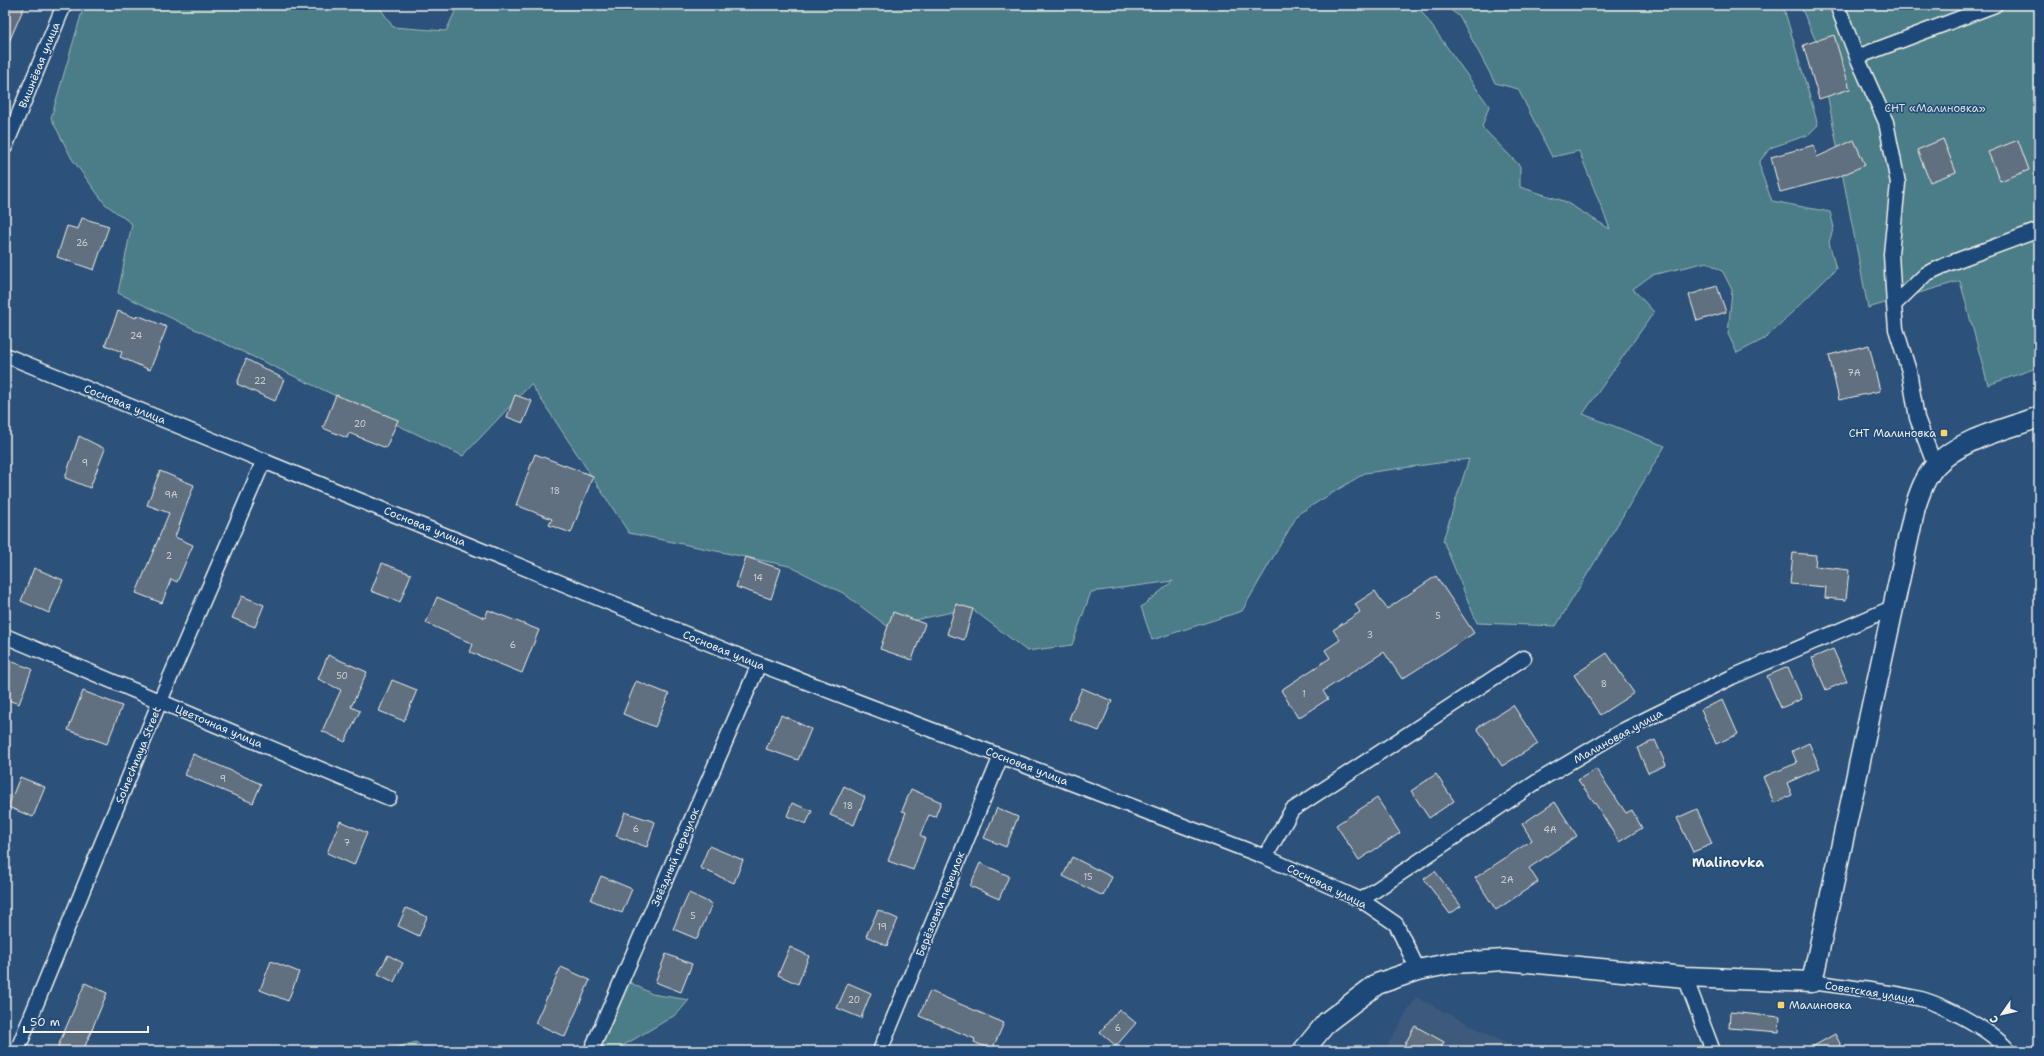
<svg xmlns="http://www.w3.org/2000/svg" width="2044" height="1056" font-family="'Shantell Sans',sans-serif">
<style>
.built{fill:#3c5a7c}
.green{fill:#4c7d88;stroke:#a0b7b8}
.building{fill:#616f80;stroke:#f4f1e8}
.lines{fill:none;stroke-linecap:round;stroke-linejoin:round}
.street-casing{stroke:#f4f1e8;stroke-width:17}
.secondary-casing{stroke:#f4f1e8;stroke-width:23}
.street{stroke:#1f4a7a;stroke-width:14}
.secondary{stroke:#1f4a7a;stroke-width:20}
.poi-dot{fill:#ffd166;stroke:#1f4a7a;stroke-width:1.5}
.labels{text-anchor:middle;stroke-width:3;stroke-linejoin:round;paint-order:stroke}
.number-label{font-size:9px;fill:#cfd0ce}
.street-label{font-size:11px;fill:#f4f1e8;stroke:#1f4a7a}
.park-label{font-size:11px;fill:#dbe0da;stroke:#1f4a7a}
.poi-label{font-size:11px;fill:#f4f1e8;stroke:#1f4a7a;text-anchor:end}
.quarter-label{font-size:13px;font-weight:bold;fill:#f4f1e8;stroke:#1f4a7a}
</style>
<rect width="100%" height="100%" fill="#2c517b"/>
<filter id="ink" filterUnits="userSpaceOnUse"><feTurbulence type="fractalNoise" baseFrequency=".025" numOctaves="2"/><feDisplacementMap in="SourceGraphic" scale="8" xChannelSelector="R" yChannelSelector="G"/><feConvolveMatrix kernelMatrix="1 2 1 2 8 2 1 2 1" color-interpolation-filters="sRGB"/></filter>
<g filter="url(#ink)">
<!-- built -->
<path class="built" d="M 1416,997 L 1521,1051 L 1384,1051 Z"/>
<!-- green -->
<path class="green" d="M 84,5 L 378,5 L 393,27 L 446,31 L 458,5 L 1417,5 L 1489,106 L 1482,127 L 1520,166 L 1520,187 L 1564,201 L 1610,229 L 1579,151 L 1552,157 L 1518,89 L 1495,83 L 1460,17 L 1444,5 L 1783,5 L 1818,125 L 1808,135 L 1770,148 L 1760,161 L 1761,172 L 1772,201 L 1830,212 L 1834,227 L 1829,242 L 1836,269 L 1766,338 L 1737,353 L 1728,334 L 1732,290 L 1723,272 L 1707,262 L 1652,275 L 1633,289 L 1654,312 L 1583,414 L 1665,446 L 1556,626 L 1477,623 L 1443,540 L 1469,459 L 1365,473 L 1298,514 L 1242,611 L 1152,640 L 1141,607 L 1173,581 L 1091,592 L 1072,645 L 1027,651 L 971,608 L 887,626 L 843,593 L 789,566 L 629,533 L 531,384 L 463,456 L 118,293 L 132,224 L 105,204 L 72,159 L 51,118 Z
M 1800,5 L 2039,5 L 2039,367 L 1988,385 L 1960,281 L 1868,308 L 1818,46 Z
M 622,978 L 652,994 L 689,1000 L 677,1014 L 614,1051 L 592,1051 L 595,1024 L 614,1004 Z
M 416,1042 L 426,1051 L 390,1051 L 391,1049 Z"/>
<!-- building -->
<path class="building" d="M 5,5 L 25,5 L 5,51 Z
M 1834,35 L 1850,89 L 1819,99 L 1803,45 Z
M 1943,139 L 1956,172 L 1930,182 L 1917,150 Z
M 1854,140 L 1865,165 L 1838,177 L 1780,192 L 1771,157 L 1814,145 L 1817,157 Z
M 2018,140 L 2029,170 L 2000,181 L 1988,152 Z
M 82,218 L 109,226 L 94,270 L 57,257 L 67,226 L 78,229 Z
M 1717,286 L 1726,312 L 1697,321 L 1689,295 Z
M 118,311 L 136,318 L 137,315 L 167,327 L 150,370 L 120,357 L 122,352 L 105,345 Z
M 1869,345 L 1880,391 L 1839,400 L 1829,355 Z
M 246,359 L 284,379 L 275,401 L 237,384 Z
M 336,395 L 398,420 L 386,448 L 349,433 L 347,438 L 323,428 Z
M 515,395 L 532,401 L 523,423 L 507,417 Z
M 79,436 L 105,449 L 90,488 L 65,478 Z
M 535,454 L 593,476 L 571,533 L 549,525 L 552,519 L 516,505 Z
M 160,471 L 194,485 L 175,537 L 193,545 L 177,582 L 171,579 L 162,603 L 136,593 L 169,513 L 147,505 Z
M 1793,553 L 1816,555 L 1815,566 L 1849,570 L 1846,600 L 1825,598 L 1826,587 L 1790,584 Z
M 746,557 L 781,569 L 771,599 L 736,587 Z
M 382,563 L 411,574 L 400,602 L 371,591 Z
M 34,568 L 63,580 L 49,613 L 21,601 Z
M 1436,576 L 1474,633 L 1402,679 L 1384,652 L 1323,691 L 1328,699 L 1298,718 L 1281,690 L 1330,658 L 1325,650 L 1340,640 L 1333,630 L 1360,612 L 1355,604 L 1375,591 L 1387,609 Z
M 242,596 L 264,605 L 255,627 L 232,618 Z
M 437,597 L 485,618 L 488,610 L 539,630 L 522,673 L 470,652 L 473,644 L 426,623 Z
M 956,604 L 973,609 L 964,640 L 947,634 Z
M 893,612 L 925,624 L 912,660 L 880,649 Z
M 1833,649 L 1847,681 L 1826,690 L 1812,658 Z
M 1607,653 L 1634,693 L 1600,715 L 1574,675 Z
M 328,655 L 367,672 L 351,707 L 360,711 L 345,742 L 322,731 L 341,690 L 318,679 Z
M 5,659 L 32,669 L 19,704 L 5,699 Z
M 1788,667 L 1802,699 L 1781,708 L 1767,676 Z
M 392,680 L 417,690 L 404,721 L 379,711 Z
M 636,681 L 669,694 L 655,727 L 623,714 Z
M 1082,688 L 1112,701 L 1099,731 L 1069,719 Z
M 83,691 L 122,706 L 107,744 L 68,730 Z
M 1723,700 L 1738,734 L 1716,744 L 1701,709 Z
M 1513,705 L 1538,744 L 1502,766 L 1477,728 Z
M 781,715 L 811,729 L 798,760 L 766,749 Z
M 1655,740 L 1666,765 L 1648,773 L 1637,748 Z
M 1809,743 L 1820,768 L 1787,783 L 1792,795 L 1774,803 L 1763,777 L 1797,763 L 1792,751 Z
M 193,754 L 261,784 L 253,803 L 185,775 Z
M 1596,769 L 1626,813 L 1632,810 L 1642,828 L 1619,842 L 1597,806 L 1578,780 Z
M 1436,774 L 1454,801 L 1429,818 L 1411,791 Z
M 20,777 L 45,787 L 33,817 L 8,807 Z
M 844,786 L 865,797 L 854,825 L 830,815 Z
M 911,789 L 941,802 L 935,817 L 929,815 L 920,835 L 925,838 L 913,870 L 888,861 L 906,812 L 902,811 Z
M 1377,798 L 1400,833 L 1359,860 L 1336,825 Z
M 1555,802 L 1577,836 L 1529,868 L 1538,882 L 1496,910 L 1475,878 L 1532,840 L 1522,824 Z
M 792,803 L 812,811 L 806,824 L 787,816 Z
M 997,808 L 1018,817 L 1006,847 L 984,838 Z
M 1697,809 L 1712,844 L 1693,852 L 1677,818 Z
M 625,812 L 655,822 L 647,847 L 616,836 Z
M 340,821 L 367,833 L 354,865 L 327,853 Z
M 709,846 L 743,860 L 734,883 L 700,868 Z
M 1072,857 L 1112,877 L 1103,896 L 1063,876 Z
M 980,863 L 1009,876 L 999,899 L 970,886 Z
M 1435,871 L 1461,906 L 1450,914 L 1424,879 Z
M 601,876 L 632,889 L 622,913 L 591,900 Z
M 689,893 L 712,904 L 697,939 L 673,929 Z
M 406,908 L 427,917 L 419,936 L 398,926 Z
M 878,910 L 898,919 L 887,946 L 866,936 Z
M 790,947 L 809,956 L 798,984 L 778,975 Z
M 666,954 L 692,964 L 681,992 L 655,982 Z
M 388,955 L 403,963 L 394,982 L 378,974 Z
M 271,961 L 299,972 L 288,1001 L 260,990 Z
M 561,967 L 590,980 L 565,1037 L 535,1023 Z
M 85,983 L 107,993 L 83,1051 L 56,1051 Z
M 848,983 L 871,993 L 861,1018 L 837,1008 Z
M 930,991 L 1004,1023 L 992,1050 L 974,1042 L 975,1039 L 919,1016 Z
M 1119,1009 L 1136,1023 L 1116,1046 L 1100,1032 Z
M 1730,1012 L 1780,1017 L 1779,1032 L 1729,1028 Z
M 1415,1026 L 1444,1042 L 1439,1051 L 1401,1051 Z
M 1835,1034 L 1844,1051 L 1805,1051 Z"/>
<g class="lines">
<defs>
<path id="street" d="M 1837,5 L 1857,57 L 1886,122 L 1898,183 L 1891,254 L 1894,305
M 1857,57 L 1995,5
M 5,147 L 64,5
M 5,355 L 759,664 L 1265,857 L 1361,900 L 1396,924 L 1418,970
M 1935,466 L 1917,418 L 1909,371 L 1896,329 L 1894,305 L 1926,274 L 1950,263 L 2039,230
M 5,636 L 389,798
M 1265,857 L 1292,810 L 1524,658
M 1361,900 L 1538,781 L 1622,731 L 1732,677 L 1894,607
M 1685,977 L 1713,1051
M 1812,982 C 1845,987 1879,990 1912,997 C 1940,1002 1990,1029 2009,1051
M 17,1051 L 160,701 L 264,460
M 591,1051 L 759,664
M 880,1051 L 1001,756"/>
<path id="secondary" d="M 1303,1051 L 1327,1022 L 1377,984 L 1418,970 L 1453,963 L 1505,960 L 1685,977 L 1812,982 L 1915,507 C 1920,492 1925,477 1936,465 C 1962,438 2004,430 2039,417"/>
</defs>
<!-- street casing -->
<use href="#street" class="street-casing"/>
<!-- secondary casing -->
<use href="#secondary" class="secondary-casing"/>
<!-- street -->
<use href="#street" class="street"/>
<!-- secondary -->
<use href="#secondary" class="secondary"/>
</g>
</g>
<!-- markers -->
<g class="poi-dot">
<rect x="1940" y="429" width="8" height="8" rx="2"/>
<rect x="1777" y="1001" width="8" height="8" rx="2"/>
</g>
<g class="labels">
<!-- number labels -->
<g class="number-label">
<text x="82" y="246">26</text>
<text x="136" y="339">24</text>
<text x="1854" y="376">7А</text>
<text x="260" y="384">22</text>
<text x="360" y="427">20</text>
<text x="85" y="466">9</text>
<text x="555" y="494">18</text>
<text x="171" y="498">9А</text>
<text x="169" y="559">2</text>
<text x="758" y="581">14</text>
<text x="1438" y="619">5</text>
<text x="1370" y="638">3</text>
<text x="513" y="648">6</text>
<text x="342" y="679">50</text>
<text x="1604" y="687">8</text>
<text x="1304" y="697">1</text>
<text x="223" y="782">9</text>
<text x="848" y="809">18</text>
<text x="636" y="832">6</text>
<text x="1550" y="833">4А</text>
<text x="347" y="846">7</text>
<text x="1088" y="880">15</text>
<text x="1507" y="883">2А</text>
<text x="693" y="919">5</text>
<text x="882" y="930">19</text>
<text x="854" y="1003">20</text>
<text x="1118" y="1031">6</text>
</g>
<!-- street labels -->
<g class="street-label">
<text transform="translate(39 65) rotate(-68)" y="4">Вишнёвая улица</text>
<text transform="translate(125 404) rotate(22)" y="4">Сосновая улица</text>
<text transform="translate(425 526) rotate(22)" y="4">Сосновая улица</text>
<text transform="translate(724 650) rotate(22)" y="4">Сосновая улица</text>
<text transform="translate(219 726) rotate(23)" y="4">Цветочная улица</text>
<text transform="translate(1618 736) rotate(-29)" y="4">Малиновая улица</text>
<text transform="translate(138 755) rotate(-68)" y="4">Solnechnaya Street</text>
<text transform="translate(1027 766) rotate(21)" y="4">Сосновая улица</text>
<text transform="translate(675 857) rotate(-67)" y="4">Звёздный переулок</text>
<text transform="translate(1327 886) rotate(26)" y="4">Сосновая улица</text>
<text transform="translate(940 904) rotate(-68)" y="4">Берёзовый переулок</text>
<text transform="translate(1870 992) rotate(9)" y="4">Советская улица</text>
</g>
<!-- park labels -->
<g class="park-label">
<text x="1935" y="112">СНТ «Малиновка»</text>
</g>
<!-- poi labels -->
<g class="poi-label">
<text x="1936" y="437">СНТ Малиновка</text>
<text x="1789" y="1009" text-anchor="start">Малиновка</text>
</g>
<!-- quarter labels -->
<g class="quarter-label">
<text x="1728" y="867">Malinovka</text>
</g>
</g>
<!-- margin -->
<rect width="2044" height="1056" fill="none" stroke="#1f4a7a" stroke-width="20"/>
<rect x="10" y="10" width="2024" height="1036" fill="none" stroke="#f4f1e8" stroke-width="1.5" filter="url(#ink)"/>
<!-- north arrow -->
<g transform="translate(2002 1014) rotate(236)" stroke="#1f4a7a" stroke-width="3" paint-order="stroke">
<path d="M0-3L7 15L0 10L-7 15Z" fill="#f4f1e8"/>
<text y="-6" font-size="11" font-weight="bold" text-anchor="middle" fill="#f4f1e8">С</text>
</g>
<!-- scale -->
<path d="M24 1026v6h124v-6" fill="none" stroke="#f4f1e8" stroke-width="2"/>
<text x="30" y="1026" font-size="12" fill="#f4f1e8" stroke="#1f4a7a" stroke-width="3" paint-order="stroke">50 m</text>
</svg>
